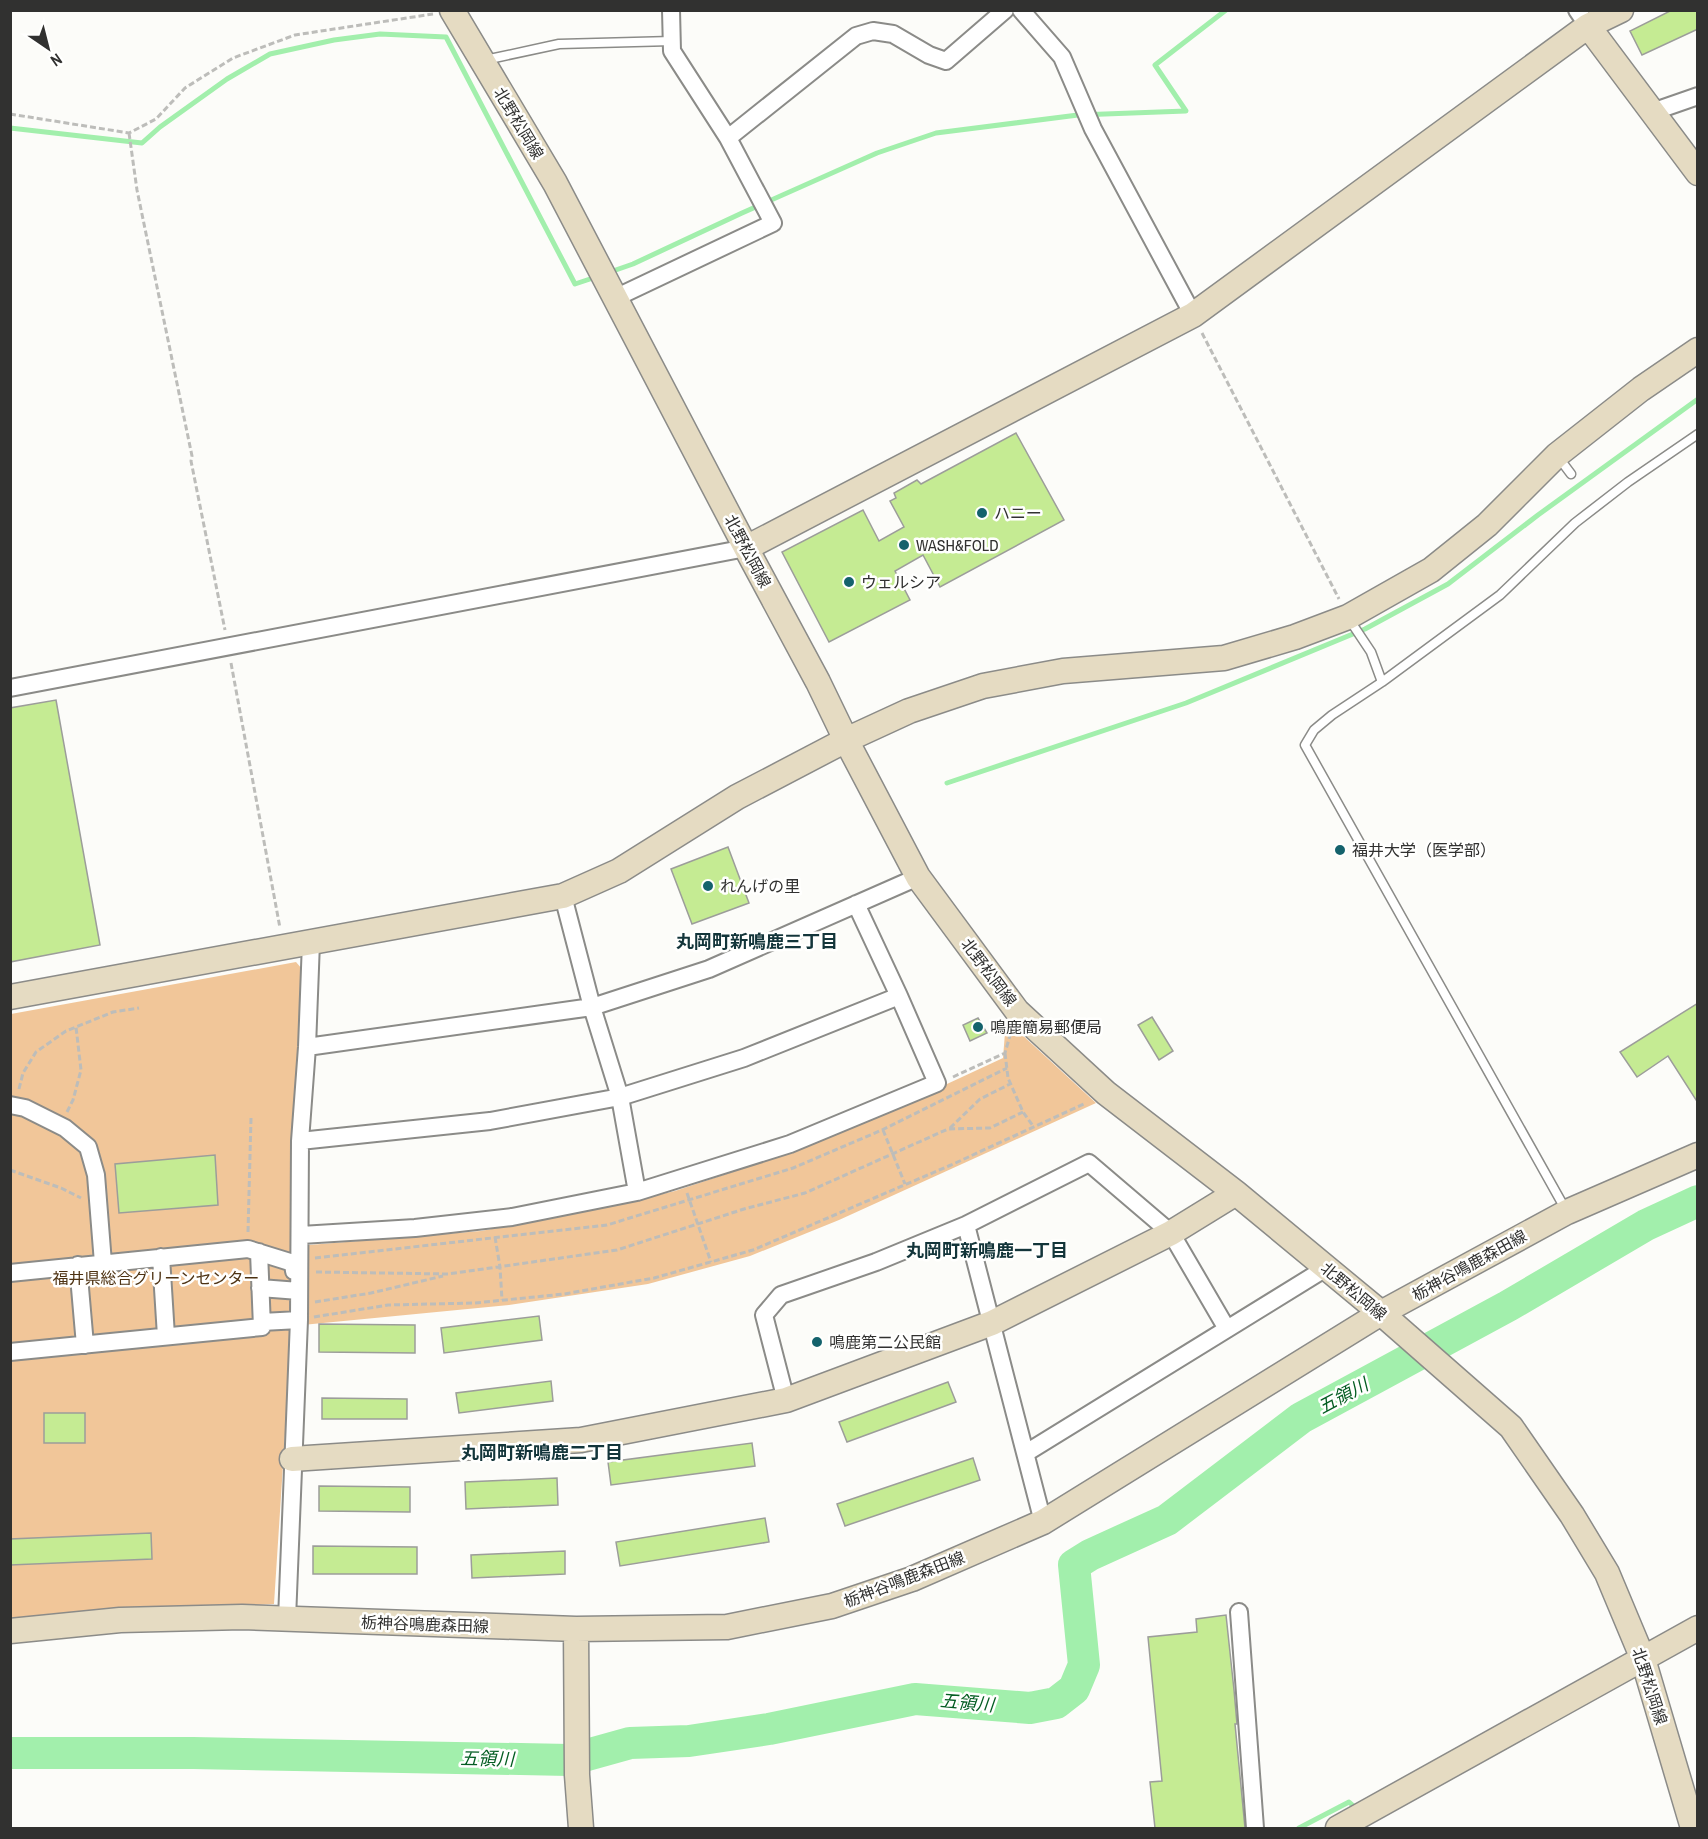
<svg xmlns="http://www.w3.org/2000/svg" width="1708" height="1839" font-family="'Archivo Narrow','Noto Sans JP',sans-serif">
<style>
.green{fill:#f1c699}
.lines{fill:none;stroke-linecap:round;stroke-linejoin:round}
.stream{stroke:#a2efac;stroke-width:5}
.river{stroke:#a2efac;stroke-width:32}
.building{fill:#c5eb93;stroke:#9c9d9a;stroke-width:1.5}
.lane-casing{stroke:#8b8b88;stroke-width:11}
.street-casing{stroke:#8b8b88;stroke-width:20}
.secondary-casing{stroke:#8b8b88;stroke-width:27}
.path{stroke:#bdbdba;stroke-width:3;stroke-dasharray:6 3;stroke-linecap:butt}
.lane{stroke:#fff;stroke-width:8}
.street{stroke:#fff;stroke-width:16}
.secondary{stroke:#e5dbc2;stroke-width:24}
.poi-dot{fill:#14626c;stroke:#fffffe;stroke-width:2}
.labels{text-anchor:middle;stroke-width:5;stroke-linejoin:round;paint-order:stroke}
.street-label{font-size:16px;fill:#313130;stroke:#fffffe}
.poi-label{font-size:16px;fill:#313130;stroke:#fffffe;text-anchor:start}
.park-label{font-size:16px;fill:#4d3212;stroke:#fffffe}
.neighbourhood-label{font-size:18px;font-weight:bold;fill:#13353a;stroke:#fffffe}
.water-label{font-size:18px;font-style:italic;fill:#045d22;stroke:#fffffe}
</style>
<rect width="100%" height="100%" fill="#fcfcf9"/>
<!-- green -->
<path class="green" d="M 296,962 L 302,969 L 297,1246 L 481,1231 L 608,1207 L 675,1191 L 778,1157 L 865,1122 L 1003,1058 L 1006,1020 L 1096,1103 L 839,1220 L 750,1256 L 648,1284 L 509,1305 L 292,1326 L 274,1604 L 47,1614 L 11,1621 L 11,1014 Z"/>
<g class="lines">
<!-- stream -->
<path class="stream" d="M 10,128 L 142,143 L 160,127 L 227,79 L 270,54 L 334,40 L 380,34 L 446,37 L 575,284 L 596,277
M 610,272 L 633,264 L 742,213 L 877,153 L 936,133 L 1078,115 L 1186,111 L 1155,65 L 1226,10
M 947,783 L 1186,703 L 1365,629 L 1448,584 L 1538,515 L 1698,399
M 1299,1828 L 1349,1802 L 1358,1810"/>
<!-- river -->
<path class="river" d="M 10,1753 L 193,1753 L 569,1760 L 630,1743 L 689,1741 L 769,1729 L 915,1699 L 1030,1708 L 1056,1703 L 1074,1689 L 1084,1665 L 1074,1565 L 1090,1555 L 1167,1520 L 1301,1418 L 1508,1306 L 1646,1225 L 1698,1201"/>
</g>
<!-- building -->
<path class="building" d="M 1672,10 L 1698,10 L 1698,29 L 1642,55 L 1630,31 Z
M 1016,433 L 1064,520 L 940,587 L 923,555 L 895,571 L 910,600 L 829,642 L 782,552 L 863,510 L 879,541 L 904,527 L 890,501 L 896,498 L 894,493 L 917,480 L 921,484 Z
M 56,700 L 100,945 L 10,962 L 10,708 Z
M 728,847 L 749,903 L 692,924 L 671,869 Z
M 1698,1003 L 1698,1103 L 1668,1056 L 1637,1077 L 1620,1052 Z
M 1152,1017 L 1173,1051 L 1159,1060 L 1138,1025 Z
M 978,1018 L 987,1033 L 970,1041 L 963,1025 Z
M 215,1155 L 218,1205 L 119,1213 L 115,1164 Z
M 539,1316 L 542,1340 L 444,1353 L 441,1328 Z
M 319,1324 L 415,1325 L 415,1353 L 319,1352 Z
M 551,1381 L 553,1401 L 459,1413 L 456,1393 Z
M 948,1382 L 956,1402 L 847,1442 L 839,1422 Z
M 322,1398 L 407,1399 L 407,1419 L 322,1419 Z
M 44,1413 L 85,1413 L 85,1443 L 44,1443 Z
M 752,1443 L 755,1466 L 611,1485 L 608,1462 Z
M 973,1458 L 980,1480 L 845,1526 L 837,1504 Z
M 557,1478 L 558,1505 L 466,1509 L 465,1482 Z
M 319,1486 L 410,1487 L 410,1512 L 319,1511 Z
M 765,1518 L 769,1542 L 620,1566 L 616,1542 Z
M 151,1533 L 152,1559 L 10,1565 L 10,1539 Z
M 313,1546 L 417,1547 L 417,1574 L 313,1574 Z
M 565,1551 L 565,1574 L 472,1578 L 471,1555 Z
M 1226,1615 L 1234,1690 L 1237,1724 L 1235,1724 L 1245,1828 L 1155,1828 L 1150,1782 L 1162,1781 L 1148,1637 L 1197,1632 L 1196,1619 Z"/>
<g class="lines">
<defs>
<path id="lane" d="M 485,60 L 559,44 L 672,41
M 1559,458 L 1571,474
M 1349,619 L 1371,652 L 1382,682
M 1567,1212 L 1305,745 L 1314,730 L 1332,715 L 1382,682 L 1500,595 L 1575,523 L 1628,482 L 1698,434"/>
<path id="street" d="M 1021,10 L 1062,57 L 1093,129 L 1193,315
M 1577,10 L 1588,26
M 1652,112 L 1698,96
M 728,138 L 856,36 L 873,31 L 893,34 L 929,55 L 946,61 L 1005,10
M 615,298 L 773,223 L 728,138 L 672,51 L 671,10
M 10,688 L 746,548
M 563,896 L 592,1007 L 620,1097 L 637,1192
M 307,1047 L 592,1007 L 709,969 L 918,877
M 10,1105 L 25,1108 L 65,1128 L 88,1147 L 96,1175 L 103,1263
M 300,1141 L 490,1121 L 620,1097 L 744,1058 L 899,996
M 966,1225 L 1043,1522
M 301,1235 L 415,1228 L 512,1217 L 637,1192 L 790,1144 L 937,1083 L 899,996 L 856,904
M 161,1257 L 166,1336
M 78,1265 L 85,1345
M 10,1273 L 248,1249 L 293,1263 L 294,1271 L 299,1272
M 260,1288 L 299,1291
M 262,1322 L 299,1320
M 10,1352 L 262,1327 L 259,1252
M 786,1400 L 764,1315 L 781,1295 L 876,1262 L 966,1225 L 1089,1163 L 1171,1233 L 1227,1329
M 1026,1453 L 1326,1268
M 1239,1612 L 1255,1828
M 287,1619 L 299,1320 L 300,1141 L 307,1047 L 311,942"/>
<path id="secondary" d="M 452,10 L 555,183 L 746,548 L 818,682 L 846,740 L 918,877 L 1017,1011 L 1106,1093 L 1236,1193 L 1381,1313 L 1511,1427 L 1572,1515 L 1607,1573 L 1643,1659 L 1693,1828
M 1588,26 L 1698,173
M 746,548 L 1193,315 L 1588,26 L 1621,10
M 10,997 L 563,896 L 619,871 L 737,797 L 846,740 L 909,711 L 983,686 L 1063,671 L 1224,658 L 1295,637 L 1348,617 L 1431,570 L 1487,525 L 1557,455 L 1641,389 L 1698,350
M 292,1459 L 581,1440 L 786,1400 L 992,1323 L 1171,1233 L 1236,1193
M 576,1629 L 577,1775 L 581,1828
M 10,1631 L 120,1620 L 242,1617 L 576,1629 L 727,1627 L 832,1606 L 912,1579 L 1043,1522 L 1381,1313 L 1567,1212 L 1698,1155
M 1338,1828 L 1698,1628"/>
</defs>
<!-- lane casing -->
<use href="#lane" class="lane-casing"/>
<!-- street casing -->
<use href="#street" class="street-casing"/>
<!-- secondary casing -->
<use href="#secondary" class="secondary-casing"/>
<!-- path -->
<path class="path" d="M 10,114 L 129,133 L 156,119 L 185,88 L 233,58 L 295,35 L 433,14
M 129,133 L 137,190 L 192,456 L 191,461 L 225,630
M 1202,333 L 1339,599
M 231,663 L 280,928
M 1005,1053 L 1008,1078 L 1023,1112 L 1033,1126
M 953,1077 L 1005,1053 L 1011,1032
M 19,1089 L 23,1073 L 36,1052 L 66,1031 L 113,1012 L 139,1008
M 67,1112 L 73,1100 L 81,1070 L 76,1027
M 950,1128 L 980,1099 L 1010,1084
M 883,1130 L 905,1184
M 10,1170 L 61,1188 L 81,1198
M 687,1193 L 711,1262
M 248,1232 L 251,1118
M 495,1237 L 500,1267 L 502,1300
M 315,1258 L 607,1225 L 793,1168 L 882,1130 L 1007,1068
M 316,1272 L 448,1274 L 617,1250 L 744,1209 L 805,1193 L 948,1129 L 990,1128 L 1023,1112
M 315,1302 L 371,1293 L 443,1276
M 314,1317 L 388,1305 L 475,1303 L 564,1294 L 654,1278 L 753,1250 L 951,1165 L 1086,1103"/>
<!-- lane -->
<use href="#lane" class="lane"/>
<!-- street -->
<use href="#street" class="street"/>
<!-- secondary -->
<use href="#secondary" class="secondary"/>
</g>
<!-- markers -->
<g class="poi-dot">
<circle cx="982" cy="513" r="6"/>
<circle cx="904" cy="545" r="6"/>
<circle cx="849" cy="582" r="6"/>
<circle cx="1340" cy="850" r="6"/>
<circle cx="708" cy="886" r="6"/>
<circle cx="978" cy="1027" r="6"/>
<circle cx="817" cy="1342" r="6"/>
</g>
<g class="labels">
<!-- street labels -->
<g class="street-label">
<text transform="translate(519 123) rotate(59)" y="6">北野松岡線</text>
<text transform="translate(748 551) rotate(62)" y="6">北野松岡線</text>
<text transform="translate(989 972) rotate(53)" y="6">北野松岡線</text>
<text transform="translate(1469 1265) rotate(-29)" y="6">栃神谷鳴鹿森田線</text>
<text transform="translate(1354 1291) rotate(40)" y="6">北野松岡線</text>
<text transform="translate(904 1579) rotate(-21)" y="6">栃神谷鳴鹿森田線</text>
<text transform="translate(425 1624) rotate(2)" y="6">栃神谷鳴鹿森田線</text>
<text transform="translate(1650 1686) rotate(72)" y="6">北野松岡線</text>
</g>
<!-- poi labels -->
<g class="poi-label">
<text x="994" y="519">ハニー</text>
<text x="916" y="551">WASH&amp;FOLD</text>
<text x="861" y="588">ウェルシア</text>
<text x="1352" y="856">福井大学（医学部）</text>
<text x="720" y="892">れんげの里</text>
<text x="990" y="1033">鳴鹿簡易郵便局</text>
<text x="829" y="1348">鳴鹿第二公民館</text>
</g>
<!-- park labels -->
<g class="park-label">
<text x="156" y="1284">福井県総合グリーンセンター</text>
</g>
<!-- neighbourhood labels -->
<g class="neighbourhood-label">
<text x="757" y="948">丸岡町新鳴鹿三丁目</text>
<text x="987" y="1257">丸岡町新鳴鹿一丁目</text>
<text x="542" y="1459">丸岡町新鳴鹿二丁目</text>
</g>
<!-- water labels -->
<g class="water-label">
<text transform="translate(1343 1396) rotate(-28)" y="6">五領川</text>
<text transform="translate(967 1703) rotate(5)" y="6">五領川</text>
<text transform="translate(487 1759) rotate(1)" y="6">五領川</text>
</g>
</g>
<!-- border -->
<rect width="1708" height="1839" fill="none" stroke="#313130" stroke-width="24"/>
<!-- north arrow -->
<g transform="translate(48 48) rotate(145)" stroke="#fffffe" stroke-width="4.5" paint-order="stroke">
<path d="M0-4.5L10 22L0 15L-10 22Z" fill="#313130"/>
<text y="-9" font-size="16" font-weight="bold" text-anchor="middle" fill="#313130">N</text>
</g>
</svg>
